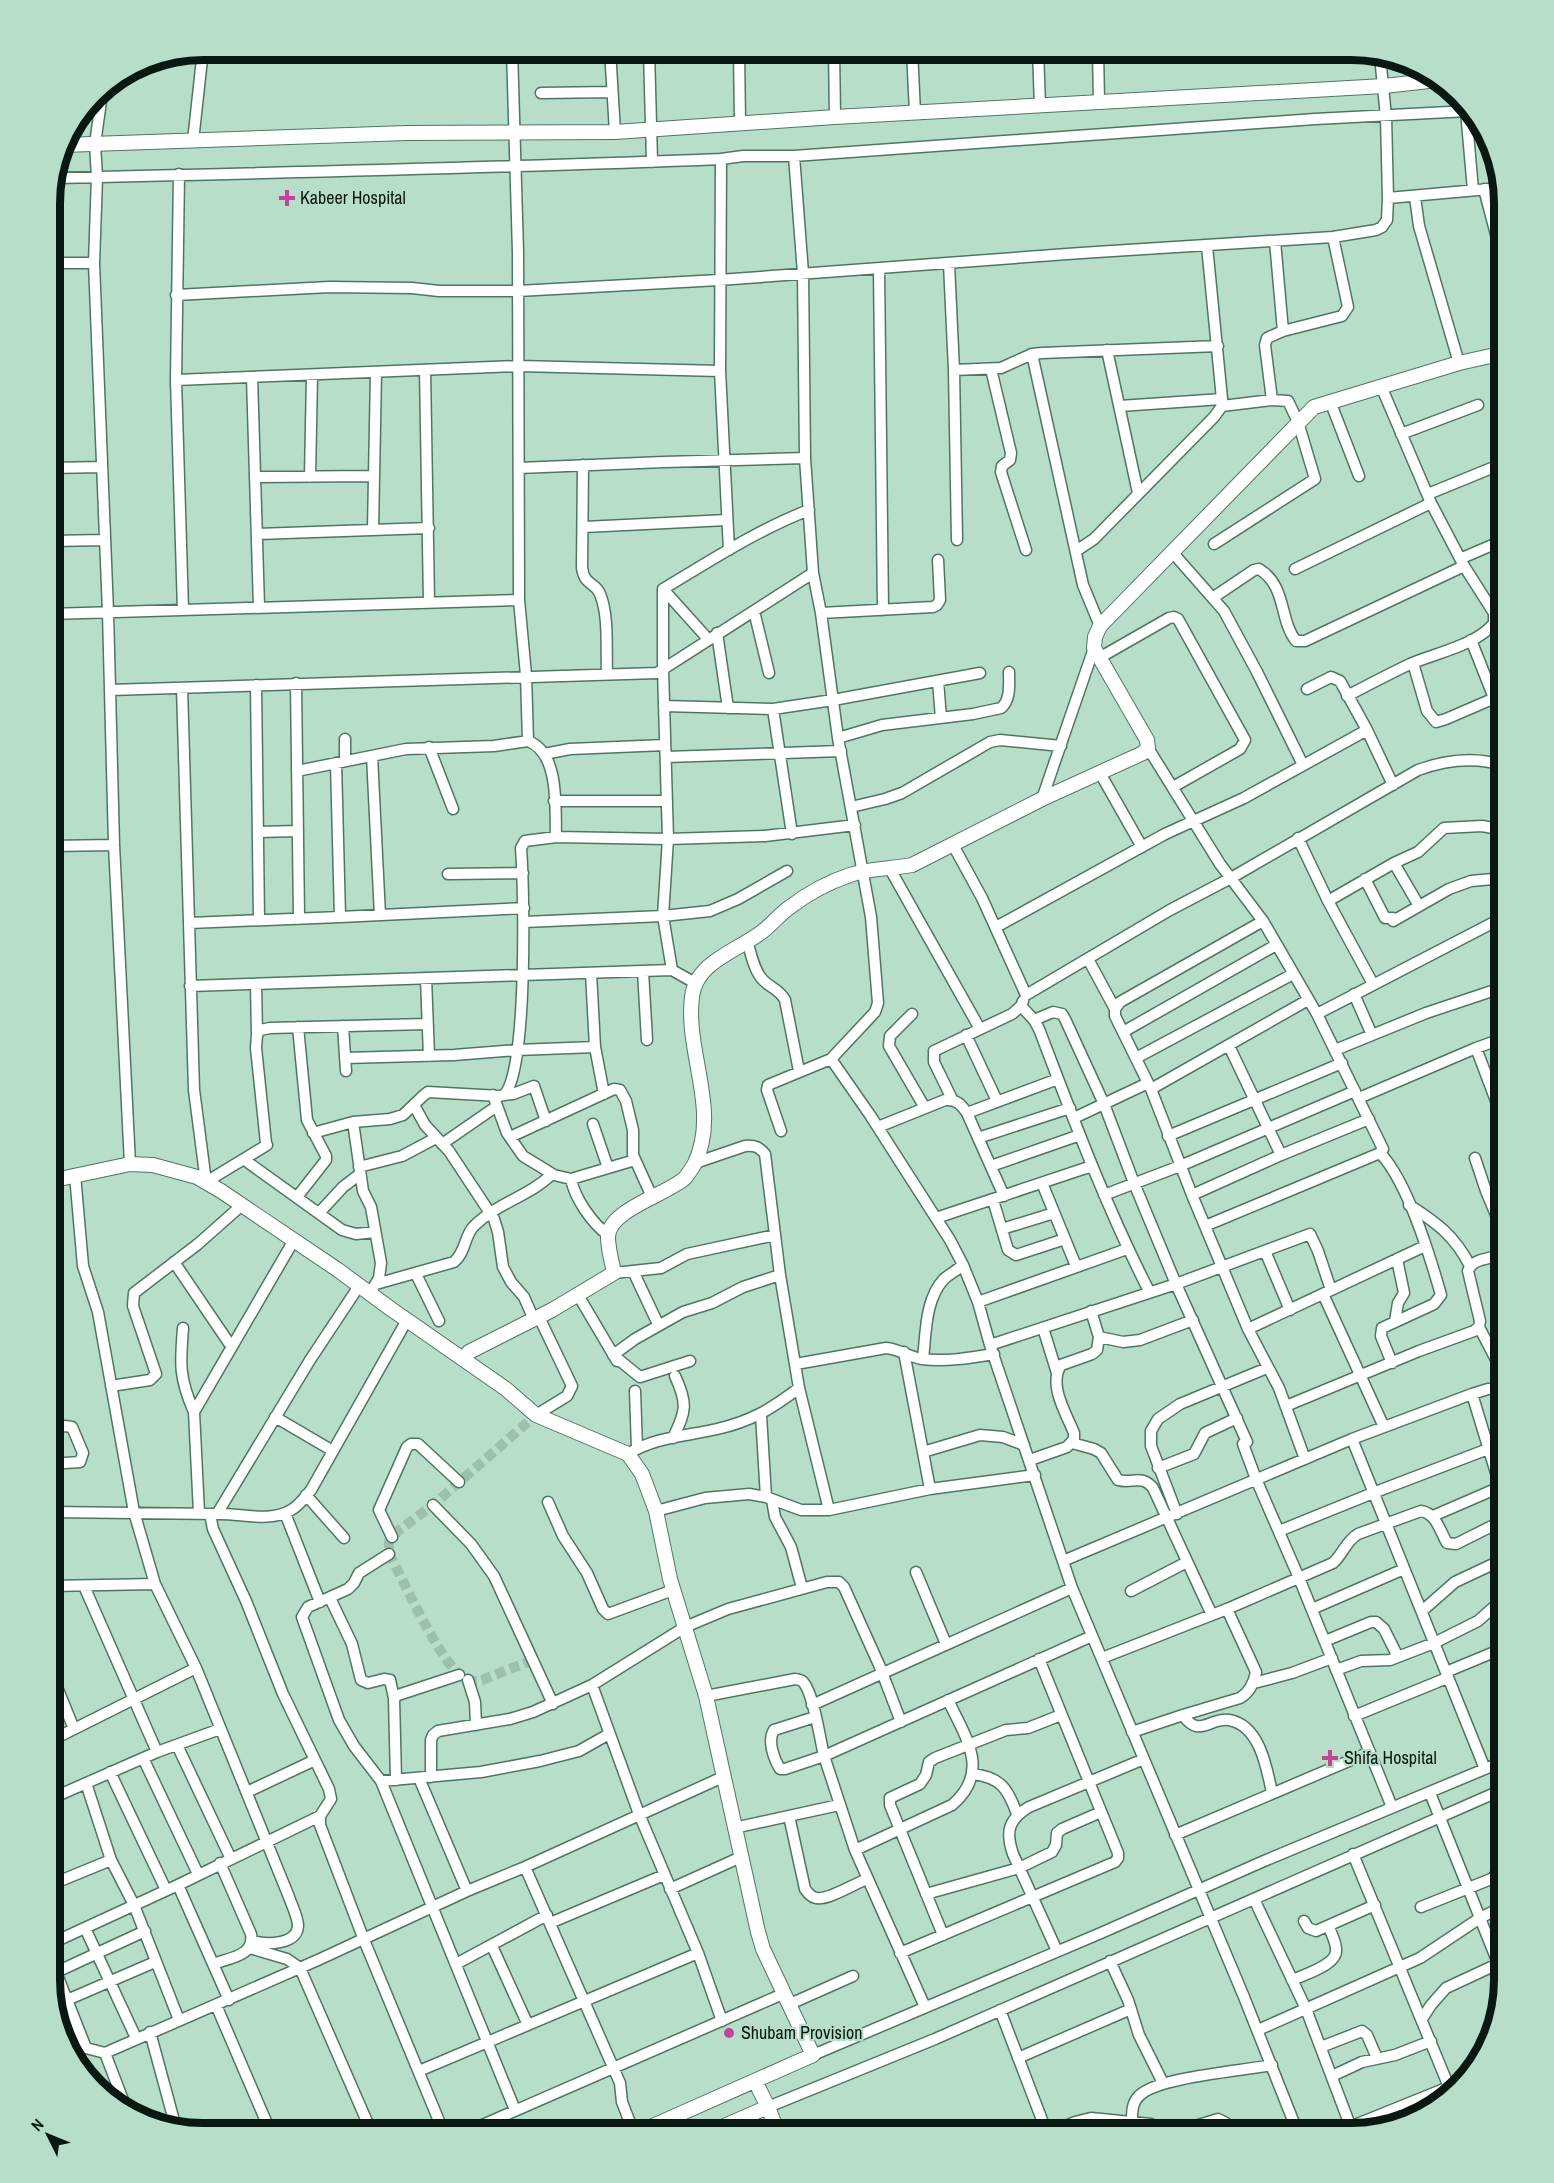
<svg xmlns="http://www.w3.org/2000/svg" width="1554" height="2183" font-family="'Archivo Narrow',sans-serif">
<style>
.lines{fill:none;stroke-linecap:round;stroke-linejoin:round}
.minor-tunnel{stroke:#9dc0ad;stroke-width:10;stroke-dasharray:10 5;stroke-linecap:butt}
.minor-casing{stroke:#517563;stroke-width:13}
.tertiary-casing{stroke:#517563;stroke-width:16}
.minor{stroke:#fff;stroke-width:10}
.tertiary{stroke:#fff;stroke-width:14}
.poi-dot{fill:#bf4699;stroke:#b7dec9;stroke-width:2}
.labels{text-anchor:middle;stroke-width:4.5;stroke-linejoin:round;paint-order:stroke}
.poi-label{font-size:18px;fill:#091811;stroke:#b7dec9;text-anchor:start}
.rim{fill:none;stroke:#091811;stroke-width:8}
</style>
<rect width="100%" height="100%" fill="#b7dec9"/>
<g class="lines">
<!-- minor-tunnel -->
<path class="minor-tunnel" d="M 533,1660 L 482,1680 C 474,1682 467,1681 460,1675 C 437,1656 405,1583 389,1554 L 389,1541 L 398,1531 L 433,1505 L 536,1415"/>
<defs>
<path id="minor" d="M 610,50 L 615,132
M 649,50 L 652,162
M 739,50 L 740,124
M 834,50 L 835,117
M 912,50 L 915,113
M 1038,50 L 1040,106
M 1098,50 L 1099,102
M 103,87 L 95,144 L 97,177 L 94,263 L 108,612 L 114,845 L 130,1164
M 541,93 L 612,92
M 1466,111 L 1473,190
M 193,141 L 203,50
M 794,156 L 803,273 L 805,458 L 813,573 L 821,613 L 838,738 L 871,917 L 878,1003 L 875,1012 L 831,1059 L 870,1115 L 950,1240 L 963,1265 L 978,1302 L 990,1345 L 1072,1588 L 1244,1997 L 1298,2133
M 721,159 L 720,371 L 729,550
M 179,174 L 176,380 L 183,610
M 54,178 C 276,173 499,168 721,159 L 743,156 L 794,156 L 1315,119 L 1468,111
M 1484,189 L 1504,265
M 1415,197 L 1419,226 L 1459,363
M 1388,198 L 1500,188
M 1275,241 L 1283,331
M 50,263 L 94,263
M 949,264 L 954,370 L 957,540
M 879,270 L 883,610
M 176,295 L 329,287 L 412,288 L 439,291 L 518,291 L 719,280 L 1081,253 L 1333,237 L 1376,230 L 1382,227 L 1387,220 L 1388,198 L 1386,117 L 1380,56
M 1107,350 L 1138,493
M 1032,354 L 1083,585 L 1100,626
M 1498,354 L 1504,371
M 991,369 L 1011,453 L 1010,460 L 1002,466 L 1001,472 L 1026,550
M 425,370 L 429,602
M 954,370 L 1001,368 L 1032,354 L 1042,353 L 1218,346
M 252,377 L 259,607
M 176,380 L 519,366 L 720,371
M 1272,400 L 1265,345 L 1267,338 L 1283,331 L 1342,316 L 1348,307 L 1333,237
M 1330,401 L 1359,476
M 1120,406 L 1222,399
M 1401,434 L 1478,405
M 583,465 L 582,568 C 585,587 595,581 600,594 C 609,615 606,650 607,674
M 50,468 L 102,467
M 519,468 L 664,462 L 805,458
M 255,477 L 373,476
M 310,477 L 312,375
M 1428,494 L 1504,463
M 584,527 L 727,520
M 373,530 L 376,372
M 257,534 L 429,528
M 50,541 L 105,540
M 1214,544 L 1315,479 L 1298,422 L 1288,401 L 1272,400 L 1222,406
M 1076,551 L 1094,539 L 1214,417 L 1222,406 L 1222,399 L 1207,246
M 1173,553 L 1224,611 L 1257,672 L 1303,765
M 1462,558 L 1504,540
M 1295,569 L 1431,503
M 663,589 L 708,639
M 1214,597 L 1254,570 L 1259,569 C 1287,586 1279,620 1296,641 L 1305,641 L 1464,566
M 754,611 L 769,673
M 821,613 L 933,607 L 937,605 L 940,600 L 938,560
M 50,614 L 519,600
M 717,633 L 728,708
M 1471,640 L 1494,698
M 1099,658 L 1169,618 L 1174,617 L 1178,619 L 1245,740 L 1240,749 L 1173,787
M 1413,663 L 1427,711 L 1436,722 L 1446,719 L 1504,694
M 938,681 L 941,718
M 296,683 L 299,918
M 256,685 L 259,920
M 182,688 L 194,1090 L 206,1182 L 267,1145
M 1307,689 L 1331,677 L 1340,681 L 1367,730 L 1393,785
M 110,690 L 657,673 L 813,573
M 1347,696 C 1368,685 1389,674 1410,664 C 1436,653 1477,645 1494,623 L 1494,613 L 1464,566 L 1431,503 L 1381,386
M 664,706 L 773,709 L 833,700 L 980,673
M 773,709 L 792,834
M 1503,721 L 1504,724
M 838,738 L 882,725 L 973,714 L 1001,708 C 1011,700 1009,684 1009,672
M 345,739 L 345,761
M 429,747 L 453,809
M 1148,748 L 1220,864 L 1263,921 L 1317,1014 L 1383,1149 L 1380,1153 L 1205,1226
M 544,754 L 570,749 L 665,745
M 372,756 L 380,915
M 666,757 L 841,751
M 336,763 L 340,917 L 524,908
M 297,771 L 406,749 L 494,746 L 528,741
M 1100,773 L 1142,847
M 1042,799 L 1094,648
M 554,801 L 667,801
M 851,807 L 885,799 L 902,793 L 990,742 L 1000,740 L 1061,746
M 258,832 L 298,831
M 556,837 L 668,839 L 765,836 L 855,825
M 1298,838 L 1328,901 L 1373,984
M 953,845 L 982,898 L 1026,995 L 1170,910 L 1231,878 L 1418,770 C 1446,760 1475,756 1504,766
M 50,846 L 114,845
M 1394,863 L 1419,906
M 890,869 L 980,1029
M 448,874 L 523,873
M 1365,879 L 1385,918 L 1393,918 L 1393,921 L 1449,889 L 1471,881 L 1504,878
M 1494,879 L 1504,904
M 1328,901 L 1394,863 L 1418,852 L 1444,828 L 1482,826 L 1504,830
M 1263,921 L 1120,1002 L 1115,1009 L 1115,1016 L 1151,1089 L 1192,1195 L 1248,1329 L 1279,1388 L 1305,1459
M 524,922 L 663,916 L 710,911 L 738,899 L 787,871
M 189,923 L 340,917
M 996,927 L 1165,834 L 1244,798 L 1367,730
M 747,941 C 751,953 754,972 764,981 C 771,988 780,990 785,1000 L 799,1071
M 1088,959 L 1115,1009
M 643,971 L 647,1040
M 591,973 L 595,1047 L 604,1094
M 426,978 L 429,1056
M 695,983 L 672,970 L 663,916 L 668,839 L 663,669 L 663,589 C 710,561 757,530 809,510
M 256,984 L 257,1035
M 190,986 L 672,970
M 1354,994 L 1372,1035
M 1021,1006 L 1034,1020 L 1039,1029 C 1073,1118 1106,1207 1149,1291
M 912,1014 L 890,1036 L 889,1046 L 925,1108
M 1317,1014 L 1504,917
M 1034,1020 L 1053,1012 L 1062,1014 L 1065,1019 L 1104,1104 L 1134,1183 L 1176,1284 L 1247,1442
M 343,1026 L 346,1071
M 1123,1032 L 1276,945
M 966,1035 L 997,1101
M 1229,1046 L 1281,1155
M 1476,1048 L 1504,1122
M 1335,1050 L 1426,1013 L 1504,987
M 345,1058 L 454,1055 L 517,1050 L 595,1047
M 1136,1058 L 1293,974
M 1151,1089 L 1308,1000
M 493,1095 L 507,1133 L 523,1156 L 554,1175 L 571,1179 L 635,1160
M 504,1095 L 513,1094 L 534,1086 L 546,1121
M 1359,1098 L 1476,1048 L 1504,1038
M 952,1099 L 934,1062 L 934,1051 L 1012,1014 L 1021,1006 L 1023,1001
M 414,1105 L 425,1125 L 449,1151 L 494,1219 L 498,1232 L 503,1267 L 511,1282 L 524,1297 L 534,1320
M 967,1113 L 1058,1079
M 1074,1118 L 1148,1083
M 353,1122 L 363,1191 L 371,1207 L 381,1263 L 379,1278 L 373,1288
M 593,1124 L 608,1168
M 878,1127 L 945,1100 C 956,1099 961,1104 967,1113 L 1004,1196
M 781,1131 L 767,1090 L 768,1085 L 831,1059
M 313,1133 L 353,1122 L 390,1119 L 403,1115 L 424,1095 L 428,1092 L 500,1096 L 504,1095 C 528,1072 524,887 521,848 L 525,841 L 556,837 C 555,808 560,753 528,741 L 526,675 L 519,600 L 518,252 L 512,50
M 1168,1136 L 1342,1063
M 510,1137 L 614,1089 L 620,1090 L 626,1101 L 633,1130 L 633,1155 L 652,1197
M 978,1138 L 1070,1108
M 266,1143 L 256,1048 L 257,1035 L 260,1030 L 270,1028 L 426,1024
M 50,1144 L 55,1179
M 442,1144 L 497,1106
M 1380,1153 C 1408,1182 1430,1256 1441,1295 L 1434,1304 L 1382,1328 L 1381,1336 L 1392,1363
M 1475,1158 L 1486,1191 L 1504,1234
M 246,1161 L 342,1230 L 356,1234 L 375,1232
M 991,1166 L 1080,1135
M 359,1167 L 402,1156 L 436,1138
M 75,1175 L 83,1266 L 98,1312 L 134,1512 L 155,1584 L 196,1668 L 289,1897 C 292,1906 298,1917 298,1926 C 297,1945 266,1945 253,1941
M 571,1179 C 575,1199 592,1223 608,1235
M 1042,1183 L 1076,1266
M 1104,1195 L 1180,1166 L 1355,1091
M 1192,1195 L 1281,1155 L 1369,1119
M 297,1197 L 326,1160 L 326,1156 L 307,1120 L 298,1027
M 993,1200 L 1008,1250 L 1016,1255 L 1065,1239
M 1409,1205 C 1437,1223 1455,1236 1470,1266
M 319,1213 L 343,1187 L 360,1174
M 936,1218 L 1092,1166
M 1002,1229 L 1054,1213
M 1265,1251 L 1290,1310
M 174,1262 L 231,1346
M 633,1271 L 658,1324
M 614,1273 L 661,1268 L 687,1254 L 775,1235
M 416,1274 L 439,1321
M 376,1284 L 454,1262 C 466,1252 464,1236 474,1226 C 497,1203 530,1196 552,1174
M 1323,1294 L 1384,1427
M 578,1295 L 617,1361
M 978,1302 L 1127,1249
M 1395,1321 L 1398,1303 L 1404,1293 L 1397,1259
M 1479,1327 L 1504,1375
M 183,1328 C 180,1364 179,1378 194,1412
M 1043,1328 L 1057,1373
M 1248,1329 L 1425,1246
M 1099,1337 L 1123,1342 L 1140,1340 L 1193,1320
M 990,1345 L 1176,1284 L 1310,1234 L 1318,1251 L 1331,1290
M 904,1352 L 930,1489
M 923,1359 C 926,1333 925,1299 944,1279 C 950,1274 957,1270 963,1265
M 690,1361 L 640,1377 L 613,1355 L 635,1339 L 683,1312 L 712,1303 L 743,1287 L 780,1275
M 796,1364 L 886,1348 C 899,1349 909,1357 922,1359 C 945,1362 970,1358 994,1354
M 111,1386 L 150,1380 L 156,1374 L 133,1306 L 134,1293 L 198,1244 L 242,1205
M 799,1388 L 829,1510
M 635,1391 L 637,1448
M 1472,1394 L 1504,1499
M 1286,1406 L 1419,1351 L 1474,1331 L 1479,1327 L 1480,1321 L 1468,1271 C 1472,1258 1493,1258 1504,1255
M 536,1415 L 567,1396 L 572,1386 L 539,1317
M 761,1415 L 766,1497
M 275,1417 L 333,1451
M 673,1438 C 686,1411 688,1404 675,1376
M 1352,1439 L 1485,1769
M 1072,1443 L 1094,1449 L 1101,1453 L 1118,1480 C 1132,1484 1142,1474 1153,1488 L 1212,1615
M 1243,1444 L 1256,1479 L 1299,1578 L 1392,1807
M 923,1452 L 980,1435 L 1003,1437 L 1024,1445
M 628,1454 C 654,1437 688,1436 717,1429 C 752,1421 771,1409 799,1388 L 780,1275 L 765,1154 C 759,1147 755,1145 745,1146 L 695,1163
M 1030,1460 L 1067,1447 L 1074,1439 L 1074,1433 C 1066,1413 1048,1385 1061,1365 L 1092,1354 L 1097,1350 L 1099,1337 L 1091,1311
M 50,1464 L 80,1462 L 83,1453 L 72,1427 L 65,1426 L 50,1429
M 1158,1468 L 1194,1454 L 1205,1433 L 1237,1418
M 306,1495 L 344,1538
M 772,1500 L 775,1517 L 791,1547 L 802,1588
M 548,1502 L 563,1536 L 587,1573 L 603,1609 L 608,1614 L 673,1590
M 433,1505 L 471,1544 L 494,1576 L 553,1704
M 656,1511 L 705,1498 L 749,1494 L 766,1497 L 801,1510 L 829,1510 L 930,1489 L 1035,1475
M 50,1512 L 217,1514 L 310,1360 L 359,1286
M 199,1513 L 194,1412 L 294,1240
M 285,1513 L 320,1602
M 210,1514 L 213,1529 L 246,1601 L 283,1694 L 329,1789 L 331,1799 L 320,1816 L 320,1825 L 364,1940 L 444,2133
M 217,1514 C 240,1513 270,1523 291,1510 C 299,1506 305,1497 311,1490 L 407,1320
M 1177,1514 L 1151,1446 L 1151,1431 L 1158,1419 L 1180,1404 L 1267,1368
M 1433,1516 L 1500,1487
M 1279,1531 L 1373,1493 L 1488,1449
M 392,1537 L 379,1510 L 407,1447 L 411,1444 L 418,1444 L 459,1482
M 389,1554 L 359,1573 L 354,1583 L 348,1589 L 308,1607 L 302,1617 L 339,1720 L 354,1746 L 381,1781 L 515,2110
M 1063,1561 L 1352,1439 L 1472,1394 L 1488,1389 L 1504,1388
M 916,1572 L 946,1644
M 50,1586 L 155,1584
M 84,1586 L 157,1752
M 1131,1591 L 1187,1562
M 330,1598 L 352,1644 L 361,1680 L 368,1683 L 384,1679 L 390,1680 L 394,1698
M 1312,1609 L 1404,1569
M 1422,1611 L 1455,1582 L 1504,1559
M 1325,1641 L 1371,1622 L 1376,1622 L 1384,1629 L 1398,1657
M 1102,1658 L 1227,1609 L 1333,1563 C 1343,1554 1346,1541 1358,1534 L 1421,1511 C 1436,1513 1440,1531 1447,1543 L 1456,1544 L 1504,1520
M 50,1670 L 74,1729
M 1336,1670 L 1361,1661 L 1390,1660 L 1434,1643 L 1478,1621 L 1504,1598
M 1446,1672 L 1504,1648
M 468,1680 L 475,1702 L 476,1725
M 1254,1683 L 1292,1673 L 1332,1658
M 592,1685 L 639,1814 L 698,1953 L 722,2021
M 706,1696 L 795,1679 C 800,1680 801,1679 804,1683 C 814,1696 820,1739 824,1756 L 1092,1636
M 812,1705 L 1072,1588
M 1183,1715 C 1199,1739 1210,1717 1229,1720 C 1260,1725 1267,1769 1272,1793
M 1354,1716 L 1447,1678
M 815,1717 L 774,1730 C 767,1741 774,1759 780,1769 L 785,1769 L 824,1756 L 855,1850 L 925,2007
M 1132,1732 L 1183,1715 L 1240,1698 C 1250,1692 1254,1683 1256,1672 L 1227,1609
M 50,1741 L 196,1668
M 177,1745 L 231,1859
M 143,1758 L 198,1874
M 110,1772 L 166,1890
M 972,1774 C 1001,1777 1008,1789 1017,1814
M 431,1777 L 431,1740 L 433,1735 L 438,1731 L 510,1719 L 533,1712 L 592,1685 L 685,1627 L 728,1609 L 827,1582 L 839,1582 L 844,1587 L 880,1667 L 901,1722
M 419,1778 L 467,1891
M 396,1780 L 394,1698 L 398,1695 L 459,1675
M 381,1781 L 481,1772 L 540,1761 L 579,1751 L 609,1734
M 86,1783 L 111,1860 L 134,1905 L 179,2020
M 247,1792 L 315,1760
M 1430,1793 L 1504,1978
M 50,1799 L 157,1752 L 220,1729
M 789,1816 L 805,1889 C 808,1893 811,1897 816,1898 C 827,1901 856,1883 867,1879
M 734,1828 L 839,1805
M 1175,1835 L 1370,1752
M 855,1850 L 952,1805 C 991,1772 966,1738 948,1700
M 1353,1854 L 1449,2087
M 525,1867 L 620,2083 L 622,2102 L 634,2133
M 50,1885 L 111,1860
M 178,1885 L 229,2000
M 670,1889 L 741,1857
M 926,1894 L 1019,1868 L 1052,1852 L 1056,1845 L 1057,1833 L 1062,1829 L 1101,1812
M 1254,1899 L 1306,2009 L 1353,2133
M 1421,1907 L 1491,1879 L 1497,1874 L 1504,1856
M 1304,1921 L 1308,1928 L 1316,1931 L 1375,1905
M 550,1923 L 664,1875
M 85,1928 L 136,2038
M 943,1935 L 890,1805 L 890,1798 L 920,1784 L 926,1775 L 929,1762 L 935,1758 L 1006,1730 L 1028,1728 L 1061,1715
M 50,1944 L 178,1885 L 320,1816
M 492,1946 L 528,2025
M 250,1948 L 287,1959 L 300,1968 L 372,2133
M 1057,1951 L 1013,1854 C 1005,1831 1009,1819 1029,1807 L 1144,1759
M 900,1953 L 1115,1862 L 1118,1858 L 1118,1853 L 1039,1659
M 1110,1961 L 1128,2000 L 1139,2035 L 1163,2083
M 213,1964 C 229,1958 255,1956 251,1934 L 220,1863
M 456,1964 L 547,1915
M 56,1972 L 86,2048
M 50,1975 L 145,1931
M 1292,1980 C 1304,1975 1336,1965 1336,1951 C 1337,1943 1331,1934 1329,1927
M 67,2000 L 155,1962
M 790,2004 L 853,1976
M 216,2005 L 271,2133
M 1000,2010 L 1047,2133
M 1422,2019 L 1431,2005 L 1446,1988 L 1504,1961
M 1258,2030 L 1420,1958 L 1480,1918 L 1504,1906
M 150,2032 L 176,2128
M 1321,2047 L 1362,2031 L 1367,2035 L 1377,2058
M 68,2048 L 86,2048 L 105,2053
M 813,2055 L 1101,1933 L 1264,1861 L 1504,1761
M 1018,2058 L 1131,2009
M 419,2071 L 698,1953
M 1332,2076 L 1362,2062 L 1395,2055 L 1431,2041
M 768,2107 L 935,2039 L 1504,1789
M 128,2113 L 105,2053 L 318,1960 L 467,1891 L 525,1867 L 725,1776
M 1091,2118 L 1097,2133
M 1132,2121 C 1132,2111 1132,2102 1140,2095 C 1159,2077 1242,2071 1272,2065
M 1195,2126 L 1218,2119 L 1226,2123 L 1230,2133
M 464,2133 L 785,1993
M 1049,2133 L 1075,2122 L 1091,2118 L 1151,2124 L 1159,2128 L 1163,2133
M 1335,2133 L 1454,2085"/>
<path id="tertiary" d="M 63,145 L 407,133 L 615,132 L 835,117 L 1384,86 L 1438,80
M 50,1181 L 130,1164 L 153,1165 L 197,1177 L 221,1191 L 338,1270 L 391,1309 L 506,1389 L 536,1415 L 628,1454 L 642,1474 L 656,1511 L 670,1579 L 706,1696 L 758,1932 L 763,1949 L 813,2055 L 637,2133
M 463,1359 L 469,1352 L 552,1310 L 614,1273 C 612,1262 608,1249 608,1237 C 608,1210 668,1194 685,1178 C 688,1174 693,1167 695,1163 C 720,1110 685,1052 692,997 C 696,961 738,951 763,931 C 772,924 780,914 790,907 C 807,894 829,882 850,875 C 870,868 891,869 912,865 L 1042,799 L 1143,753 L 1148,748 L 1147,740 L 1094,648 L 1095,637 L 1100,626 L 1314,407 L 1459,363 L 1504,353
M 755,2081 L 768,2107 L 778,2133
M 708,2133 L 768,2107"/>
</defs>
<!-- minor casing -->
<use href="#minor" class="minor-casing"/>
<!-- tertiary casing -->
<use href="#tertiary" class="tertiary-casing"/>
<!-- minor -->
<use href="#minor" class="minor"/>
<!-- tertiary -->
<use href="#tertiary" class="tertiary"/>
</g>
<!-- markers -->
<g class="poi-dot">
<path d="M284 189h6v6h6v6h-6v6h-6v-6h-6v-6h6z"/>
<path d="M1327 1749h6v6h6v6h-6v6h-6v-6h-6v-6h6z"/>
<circle cx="729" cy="2033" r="6"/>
</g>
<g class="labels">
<!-- poi labels -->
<g class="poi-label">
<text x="300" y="204">Kabeer Hospital</text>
<text x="1344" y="1764">Shifa Hospital</text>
<text x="741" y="2039">Shubam Provision</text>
</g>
</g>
<!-- crop -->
<path d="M0 0H1554V2183H0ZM203 60H1351A143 143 0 0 1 1494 203V1980A143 143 0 0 1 1351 2123H203A143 143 0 0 1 60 1980V203A143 143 0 0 1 203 60Z" fill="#b7dec9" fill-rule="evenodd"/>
<path class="rim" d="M203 60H1351A143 143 0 0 1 1494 203V1980A143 143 0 0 1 1351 2123H203A143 143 0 0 1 60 1980V203A143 143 0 0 1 203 60Z"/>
<!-- north arrow -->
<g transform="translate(48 2135) rotate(313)" stroke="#b7dec9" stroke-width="4.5" paint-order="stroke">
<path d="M0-4.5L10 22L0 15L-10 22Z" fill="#091811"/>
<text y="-9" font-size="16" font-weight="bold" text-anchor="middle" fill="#091811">N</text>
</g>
</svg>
